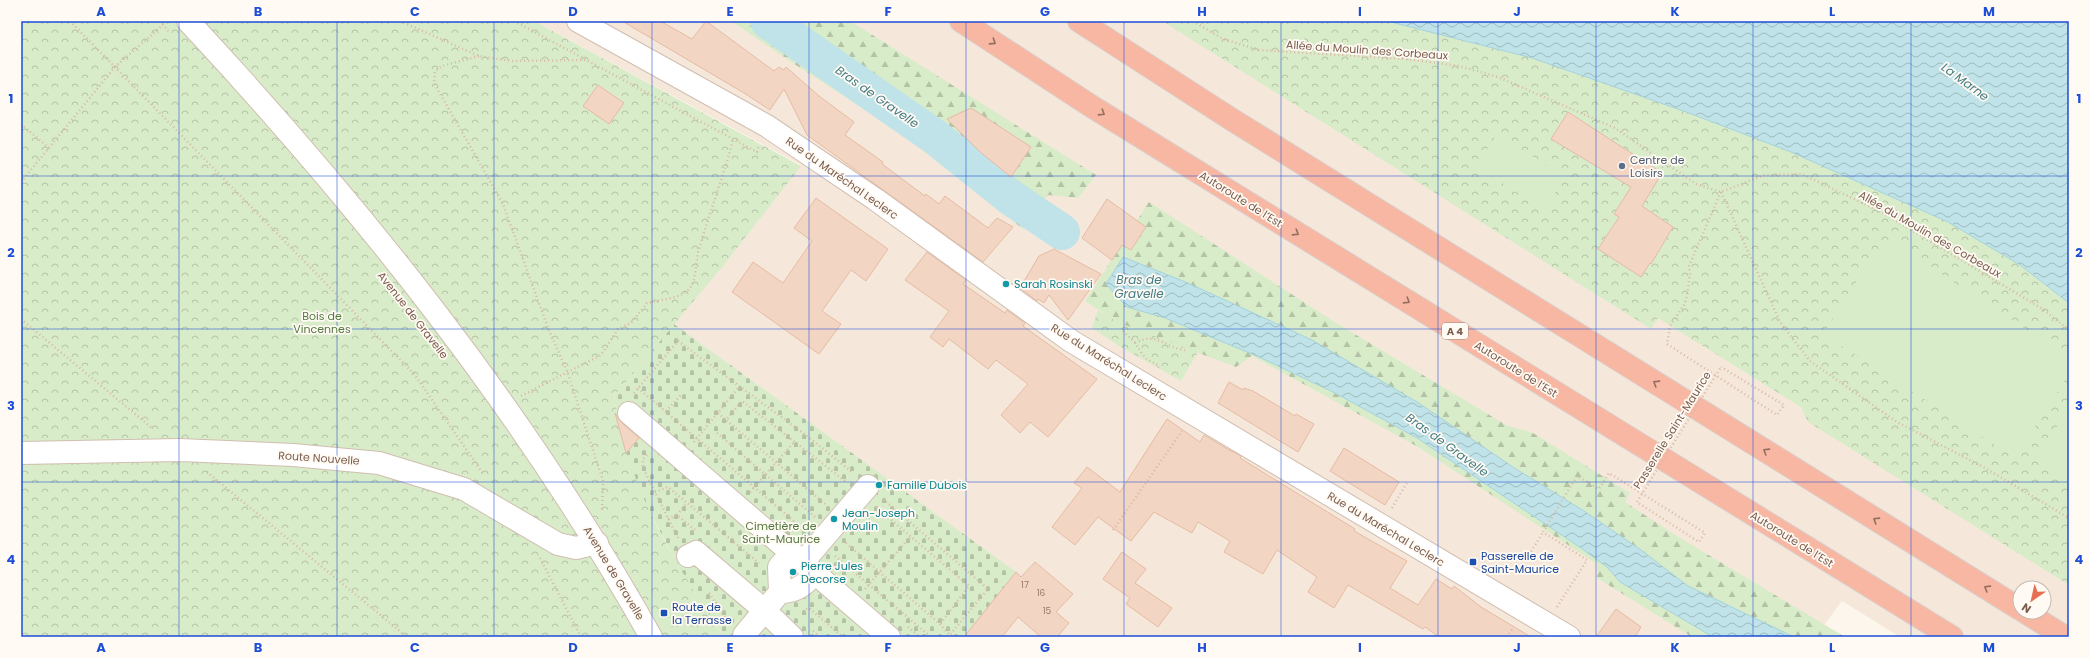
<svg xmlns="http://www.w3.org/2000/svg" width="2090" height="658" font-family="Poppins,sans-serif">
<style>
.residential{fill:#f5e8da;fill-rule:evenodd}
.forest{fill:url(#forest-firs)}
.cemetery{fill:url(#cemetery-stones)}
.park{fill:url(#park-crowns)}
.pitch{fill:#d8ecc9}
.water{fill:url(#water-waves);stroke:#a5d3da}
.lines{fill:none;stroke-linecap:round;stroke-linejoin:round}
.river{stroke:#bfe3e8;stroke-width:36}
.building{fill:#f3d5c3;stroke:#e6bba3}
.minor-casing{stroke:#d1beb0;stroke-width:24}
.highway-casing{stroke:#dad1cd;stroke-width:24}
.path{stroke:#d9b8a5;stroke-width:2.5;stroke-dasharray:1 3;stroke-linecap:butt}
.minor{stroke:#fff;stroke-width:22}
.highway{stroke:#f7b7a3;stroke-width:22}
.path-bridge{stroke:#d9b8a5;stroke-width:2.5;stroke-dasharray:1 3;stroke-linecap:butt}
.oneway{stroke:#936e5e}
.grid{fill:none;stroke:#1d4ed8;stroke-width:1;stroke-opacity:0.55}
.service-dot{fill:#5c6f8a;stroke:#fffaf3;stroke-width:1.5}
.culture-dot{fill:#0f9aa8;stroke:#fffaf3;stroke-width:1.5}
.transit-dot{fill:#1a4fb4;stroke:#fffaf3;stroke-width:1.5}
.labels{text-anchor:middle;stroke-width:3.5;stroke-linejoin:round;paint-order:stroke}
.number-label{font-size:9px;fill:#987a6a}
.shield{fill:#fffaf3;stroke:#a28b7f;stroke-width:1}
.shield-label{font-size:10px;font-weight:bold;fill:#7a5c4d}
.street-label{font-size:11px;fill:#7a5c4d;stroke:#fffaf3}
.service-label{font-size:11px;fill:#4e5e75;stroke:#fffaf3;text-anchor:start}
.culture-label{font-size:11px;fill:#0d838f;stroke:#fffaf3;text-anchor:start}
.park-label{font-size:11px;fill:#537a41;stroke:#fffaf3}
.transit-label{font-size:11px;fill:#164399;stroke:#fffaf3;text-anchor:start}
.water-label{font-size:12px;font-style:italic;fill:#437c86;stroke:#fffaf3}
.neatline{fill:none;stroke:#1d4ed8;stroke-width:1.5}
.grid-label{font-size:13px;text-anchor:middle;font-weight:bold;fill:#1d4ed8}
</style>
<defs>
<pattern id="forest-firs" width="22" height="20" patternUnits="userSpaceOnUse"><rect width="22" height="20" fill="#d8ecc9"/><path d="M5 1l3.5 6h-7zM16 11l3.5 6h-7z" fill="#b4c2a5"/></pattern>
<pattern id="cemetery-stones" width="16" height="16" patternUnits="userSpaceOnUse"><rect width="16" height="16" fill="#d8ecc9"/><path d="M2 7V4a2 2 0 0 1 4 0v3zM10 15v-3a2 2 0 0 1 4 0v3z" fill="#b4c2a5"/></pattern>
<pattern id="park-crowns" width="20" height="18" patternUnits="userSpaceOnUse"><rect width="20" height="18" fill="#d8ecc9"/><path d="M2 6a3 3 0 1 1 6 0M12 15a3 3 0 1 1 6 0" fill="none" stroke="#b4c2a5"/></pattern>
<pattern id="water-waves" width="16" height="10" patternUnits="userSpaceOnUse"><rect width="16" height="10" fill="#bfe3e8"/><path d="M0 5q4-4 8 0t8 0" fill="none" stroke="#a0bbbe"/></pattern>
</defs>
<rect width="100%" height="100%" fill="#fdf6ec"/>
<!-- residential -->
<path class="residential" d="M 534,21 L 1387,21 L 1791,152 L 1948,222 L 2069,303 L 2069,637 L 1900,637 L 1842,601 L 1815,637 L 964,637 L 1015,572 L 674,324 L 724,265 L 801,165 ZM 2020,588 L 2044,588 L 2044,612 L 2020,612 Z"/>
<!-- forest -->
<path class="forest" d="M 731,21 L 850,21 L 1096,175 L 1078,198 L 1048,195 L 1023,229 L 909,138 L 796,65 Z
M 1149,202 L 1333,321 L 1506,425 L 1533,433 L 1630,493 L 1625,502 L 1672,533 L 1845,637 L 1794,637 L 1688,586 L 1641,550 L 1584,511 L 1312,340 L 1188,283 L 1124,257 L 1106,284 L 1127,307 L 1165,318 L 1259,357 L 1335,393 L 1417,438 L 1581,548 L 1607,567 L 1620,582 L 1713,637 L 1692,637 L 1597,578 L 1597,564 L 1418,447 L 1252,356 L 1236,367 L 1119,323 L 1085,301 Z"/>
<!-- cemetery -->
<path class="cemetery" d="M 674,324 L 1016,572 L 964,637 L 724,637 L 682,573 L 644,501 L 628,461 L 618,423 L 614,396 Z"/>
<!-- park -->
<path class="park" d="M 21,21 L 534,21 L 801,166 L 724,265 L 614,396 C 626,472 655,529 696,594 C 705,608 714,623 724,637 L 21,637 Z
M 1162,21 L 1387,21 L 1532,58 L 1689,113 L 1791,152 L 1948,222 L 2020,265 L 2069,303 L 2069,585 L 1808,422 L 1801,407 L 1658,318 L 1651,329 Z
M 1098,310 L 1119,323 L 1198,352 L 1181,381 L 1119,346 L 1092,328 Z"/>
<!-- pitch -->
<path class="pitch" d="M 1497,134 L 1565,177 L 1544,210 L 1476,166 Z
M 1885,238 L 2069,357 L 2069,374 L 2015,458 L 1823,334 Z
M 2069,407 L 2069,480 L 2036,460 Z"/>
<!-- water -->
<path class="water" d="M 1387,21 L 2069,21 L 2069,303 L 2020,265 L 1948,222 L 1791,152 L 1689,113 L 1532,58 Z
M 1123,257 L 1188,283 L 1312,340 L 1417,402 L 1513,467 L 1584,511 L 1641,550 L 1688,586 L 1794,637 L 1713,637 L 1620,582 L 1607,567 L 1581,548 L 1417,438 L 1335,393 L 1259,357 L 1165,318 L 1127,307 L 1106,284 Z"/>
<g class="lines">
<!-- river -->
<path class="river" d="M 768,21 L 935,137 L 1010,197 L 1062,232"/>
</g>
<!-- building -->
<path class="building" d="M 622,21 L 660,21 L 692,39 L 706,21 L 774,71 L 779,67 L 784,70 L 786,67 L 819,96 L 854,122 L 845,135 L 883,162 L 882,164 L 925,196 L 926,194 L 939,204 L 945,196 L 988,228 L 997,218 L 1013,227 L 983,262 L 807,135 L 784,89 L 770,110 L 744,93 Z
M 598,85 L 624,103 L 609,124 L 583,106 Z
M 971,108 L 1031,147 L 1011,177 L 979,151 L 947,119 Z
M 1568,112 L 1662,173 L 1642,206 L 1673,227 L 1651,264 L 1650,263 L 1641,277 L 1598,249 L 1619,217 L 1614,214 L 1631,187 L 1551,139 Z
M 816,198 L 888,249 L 866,281 L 851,270 L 822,311 L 841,324 L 819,354 L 732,292 L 753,262 L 783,283 L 812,241 L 794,228 Z
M 1107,199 L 1146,227 L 1131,250 L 1122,245 L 1112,260 L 1082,238 Z
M 1054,249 L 1101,274 L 1068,320 L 1049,295 L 1044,303 L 1038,299 L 1037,301 L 1020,288 L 1039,256 Z
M 927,252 L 966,280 L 963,284 L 1005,313 L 1007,310 L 1025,323 L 1023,326 L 1097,379 L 1048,437 L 1030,422 L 1020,433 L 1001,415 L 1028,384 L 996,360 L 988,369 L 949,339 L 943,347 L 930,337 L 949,311 L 905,280 Z
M 1229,382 L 1243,390 L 1244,388 L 1253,391 L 1295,416 L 1296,414 L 1314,424 L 1298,452 L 1218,403 Z
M 615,413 L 621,422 L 639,438 L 626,453 Z
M 1167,419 L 1200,442 L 1204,435 L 1229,450 L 1241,456 L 1240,458 L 1355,529 L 1354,531 L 1407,561 L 1390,588 L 1418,605 L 1436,579 L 1452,589 L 1454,586 L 1481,607 L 1531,637 L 1439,637 L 1425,627 L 1423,629 L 1348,585 L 1334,608 L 1308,592 L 1317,577 L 1277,550 L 1263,574 L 1224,552 L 1230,541 L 1198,522 L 1192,533 L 1154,512 L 1131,541 L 1098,517 L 1075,545 L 1052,527 L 1082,488 L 1074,483 L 1087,467 L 1120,492 Z
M 1344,448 L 1399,482 L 1385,505 L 1330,471 Z
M 1122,552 L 1146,569 L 1135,583 L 1172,608 L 1158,627 L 1126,604 L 1130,598 L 1103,579 Z
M 1035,562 L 1073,594 L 1056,612 L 1069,623 L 1057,637 L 1041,637 L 1018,617 L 1002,637 L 964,637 L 1016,572 L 1021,577 Z
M 1616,609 L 1641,627 L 1635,637 L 1596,637 Z"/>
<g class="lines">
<defs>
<path id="minor" d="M 188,21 C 363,209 525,412 651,637
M 578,21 L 767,126 L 875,199 L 1071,341 L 1569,637
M 629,413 L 889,637
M 21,453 L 180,450 L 293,455 L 379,463 L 464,489 L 558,544 L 576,548 L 597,543
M 688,556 L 696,552 L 764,610 L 792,637
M 803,562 L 868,486
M 780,592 L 779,567 L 792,552
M 744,635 L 780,592 C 797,592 804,585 816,573"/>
<path id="highway" d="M 961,21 L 1091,106 L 1952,637
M 1079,21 L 1231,119 L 2020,609
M 2025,612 L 2065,637"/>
</defs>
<!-- minor casing -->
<use href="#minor" class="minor-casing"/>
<!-- highway casing -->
<use href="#highway" class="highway-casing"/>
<!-- path -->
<path class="path" d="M 70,21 L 414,374 L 484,475
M 160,21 L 168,31
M 400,21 L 479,56 L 511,61 L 586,60
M 514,21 L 757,152 L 759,145
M 1193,21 L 1223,39 L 1259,50 L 1407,59 L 1459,66 L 1498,77 L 1615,128 L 1696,184 L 1721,192 L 1764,175 L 1802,174 L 1883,213 L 2041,308 L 2069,330
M 479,56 L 442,66 L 435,71 L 434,83 L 503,204 L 548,328 L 567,371 L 603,481 L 602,509 L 599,510
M 21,124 L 49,148
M 21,182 L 115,67 L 163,25
M 1721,192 L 1780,322 L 1810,361 L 1897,422 L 1985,468 L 2069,518
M 1721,192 L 1689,266 L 1690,274 L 1687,296 L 1684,305 L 1670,326 L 1667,344 L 1777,415 L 1784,405 L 1721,367
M 21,319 L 153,429
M 1123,331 L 1135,343 L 1145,358 L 1159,366 L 1157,369
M 1135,343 C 1157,331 1165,348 1185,350
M 638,388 L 803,529
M 634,393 L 678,341 L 807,436 L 852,472
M 521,396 L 601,355 L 618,329 L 631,323 L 647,303 C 661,299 683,300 692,285 C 696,277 696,258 699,249 C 710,212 723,177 733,140
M 666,411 L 681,395
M 718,413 L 726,420
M 717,433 L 815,517
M 694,442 L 739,387
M 647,455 L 643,459 L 643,468 L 678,538
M 207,472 L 407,637
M 655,492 L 668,487 L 759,563
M 750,492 L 795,441
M 883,499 L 988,589 L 948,637
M 825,504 L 726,420 L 742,401 L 845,481
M 876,507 L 969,586 L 940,624
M 1392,508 L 1408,481
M 677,515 L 687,503
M 668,519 L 677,515 L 696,531
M 1113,530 L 1182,431
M 846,543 L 940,624 L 950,636
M 1529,555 L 1543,532
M 835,556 L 931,637
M 540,558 L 581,637
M 865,589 L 910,537
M 709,593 L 728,622
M 1557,607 L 1587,560 L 1543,532 L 1577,476 L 1599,489 L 1609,473 L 1705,533 L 1699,542 L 1637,502
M 806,609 L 809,608 L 843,637
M 908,627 L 920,637
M 813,631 L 820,637
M 1507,637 L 1513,628"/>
<!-- minor -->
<use href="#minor" class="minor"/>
<!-- highway -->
<use href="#highway" class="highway"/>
<!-- path-bridge -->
<path class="path-bridge" d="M 1637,502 L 1721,367"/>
</g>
<!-- one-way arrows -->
<defs><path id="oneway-chevron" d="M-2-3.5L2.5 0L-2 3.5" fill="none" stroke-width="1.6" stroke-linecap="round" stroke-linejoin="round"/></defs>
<g class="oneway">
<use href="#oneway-chevron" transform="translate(993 42) rotate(33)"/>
<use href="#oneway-chevron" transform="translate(1102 113) rotate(32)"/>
<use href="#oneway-chevron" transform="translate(1296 233) rotate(32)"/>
<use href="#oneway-chevron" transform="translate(1407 301) rotate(32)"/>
<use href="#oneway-chevron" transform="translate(1656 383) rotate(-148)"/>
<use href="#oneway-chevron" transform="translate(1766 451) rotate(-148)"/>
<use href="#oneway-chevron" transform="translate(1876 520) rotate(-148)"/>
<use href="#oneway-chevron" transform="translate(1987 588) rotate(-148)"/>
</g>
<!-- grid -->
<path class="grid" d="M 179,21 L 179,637M 337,21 L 337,637M 494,21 L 494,637M 652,21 L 652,637M 809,21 L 809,637M 966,21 L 966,637M 1124,21 L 1124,637M 1281,21 L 1281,637M 1438,21 L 1438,637M 1596,21 L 1596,637M 1753,21 L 1753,637M 1911,21 L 1911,637M 21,176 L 2069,176M 21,329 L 2069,329M 21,482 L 2069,482"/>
<!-- markers -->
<circle class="service-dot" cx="1622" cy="166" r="4"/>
<g class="culture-dot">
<circle cx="1006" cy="284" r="4"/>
<circle cx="879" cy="485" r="4"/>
<circle cx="834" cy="519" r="4"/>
<circle cx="793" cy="572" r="4"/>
</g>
<g class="transit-dot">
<rect x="1469" y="558" width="8" height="8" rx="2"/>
<rect x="660" y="609" width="8" height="8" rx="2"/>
</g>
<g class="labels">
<!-- number labels -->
<g class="number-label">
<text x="1025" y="588">17</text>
<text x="1041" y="596">16</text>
<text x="1047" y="614">15</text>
</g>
<!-- shield labels -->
<rect class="shield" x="1442" y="323" width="26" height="16" rx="3"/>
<g class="shield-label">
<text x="1455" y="335">A 4</text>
</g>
<!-- street labels -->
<g class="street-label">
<text transform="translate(1367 50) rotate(4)" y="4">Allée du Moulin des Corbeaux</text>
<text transform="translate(842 178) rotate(35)" y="4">Rue du Maréchal Leclerc</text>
<text transform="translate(1241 199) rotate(32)" y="4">Autoroute de l’Est</text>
<text transform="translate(1930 234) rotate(30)" y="4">Allée du Moulin des Corbeaux</text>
<text transform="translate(413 315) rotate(52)" y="4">Avenue de Gravelle</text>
<text transform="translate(1109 362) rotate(32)" y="4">Rue du Maréchal Leclerc</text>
<text transform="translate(1516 369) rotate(32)" y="4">Autoroute de l’Est</text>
<text transform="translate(1672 430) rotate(-58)" y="4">Passerelle Saint-Maurice</text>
<text transform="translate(319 458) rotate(4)" y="4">Route Nouvelle</text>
<text transform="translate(1386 529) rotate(31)" y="4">Rue du Maréchal Leclerc</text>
<text transform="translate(1792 539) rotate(32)" y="4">Autoroute de l’Est</text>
<text transform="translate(614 573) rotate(59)" y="4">Avenue de Gravelle</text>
</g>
<!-- service labels -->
<g class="service-label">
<text x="1630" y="164">Centre de<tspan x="1630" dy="13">Loisirs</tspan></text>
</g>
<!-- culture labels -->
<g class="culture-label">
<text x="1014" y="288">Sarah Rosinski</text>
<text x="887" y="489">Famille Dubois</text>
<text x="842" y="517">Jean-Joseph<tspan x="842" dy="13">Moulin</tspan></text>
<text x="801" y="570">Pierre Jules<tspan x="801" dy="13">Decorse</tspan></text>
</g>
<!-- park labels -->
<g class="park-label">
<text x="322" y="320">Bois de<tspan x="322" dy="13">Vincennes</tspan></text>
<text x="781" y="530">Cimetière de<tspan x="781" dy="13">Saint-Maurice</tspan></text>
</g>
<!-- transit labels -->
<g class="transit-label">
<text x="1481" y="560">Passerelle de<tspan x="1481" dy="13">Saint-Maurice</tspan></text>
<text x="672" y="611">Route de<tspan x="672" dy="13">la Terrasse</tspan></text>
</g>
<!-- water labels -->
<g class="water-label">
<text transform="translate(1965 82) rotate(36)" y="4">La Marne</text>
<text transform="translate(877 97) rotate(35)" y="4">Bras de Gravelle</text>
<text x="1139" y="284">Bras de<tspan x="1139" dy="14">Gravelle</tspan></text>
<text transform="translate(1447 445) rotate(36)" y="4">Bras de Gravelle</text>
</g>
</g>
<!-- border -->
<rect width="2090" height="658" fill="none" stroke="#fffaf3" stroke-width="44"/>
<!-- north arrow -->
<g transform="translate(2032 600) rotate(214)"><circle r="19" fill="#fffaf3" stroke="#cabbb1"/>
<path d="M0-3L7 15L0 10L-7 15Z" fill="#e76f51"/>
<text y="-6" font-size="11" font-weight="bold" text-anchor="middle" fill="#7a5c4d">N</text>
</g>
<rect x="22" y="22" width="2046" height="614" class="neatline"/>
<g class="grid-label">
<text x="101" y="16">A</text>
<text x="258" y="16">B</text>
<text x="415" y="16">C</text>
<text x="573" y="16">D</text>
<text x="730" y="16">E</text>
<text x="888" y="16">F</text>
<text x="1045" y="16">G</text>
<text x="1202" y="16">H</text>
<text x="1360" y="16">I</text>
<text x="1517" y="16">J</text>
<text x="1675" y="16">K</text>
<text x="1832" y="16">L</text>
<text x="1989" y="16">M</text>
<text x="11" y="103">1</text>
<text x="2079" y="103">1</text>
<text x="11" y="257">2</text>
<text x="2079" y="257">2</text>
<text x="11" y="410">3</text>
<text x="2079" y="410">3</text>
<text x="11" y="564">4</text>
<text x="2079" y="564">4</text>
<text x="101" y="652">A</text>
<text x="258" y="652">B</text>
<text x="415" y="652">C</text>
<text x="573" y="652">D</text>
<text x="730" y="652">E</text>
<text x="888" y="652">F</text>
<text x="1045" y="652">G</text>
<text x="1202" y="652">H</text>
<text x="1360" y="652">I</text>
<text x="1517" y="652">J</text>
<text x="1675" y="652">K</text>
<text x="1832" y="652">L</text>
<text x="1989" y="652">M</text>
</g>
</svg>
